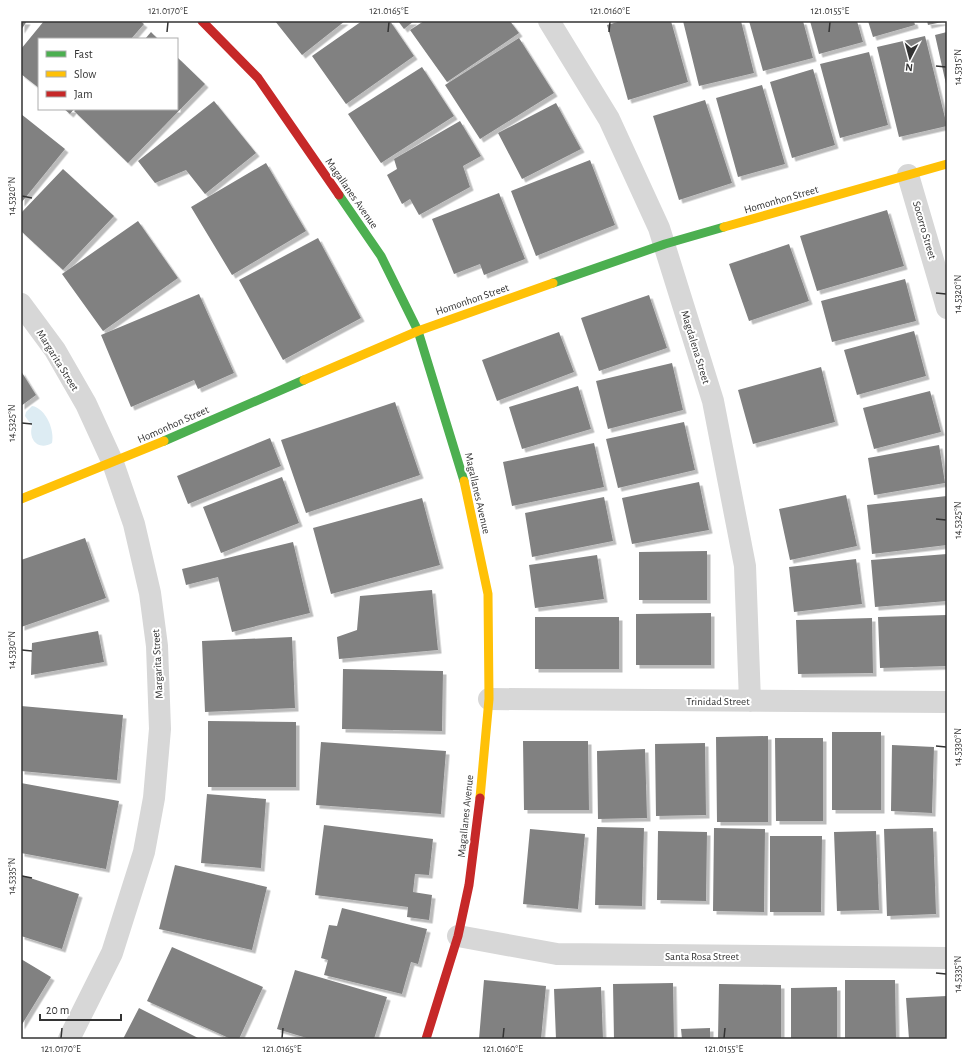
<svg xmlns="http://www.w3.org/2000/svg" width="968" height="1060" font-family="'Alegreya Sans',sans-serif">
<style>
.water{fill:#ddecf3}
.building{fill:#818181;filter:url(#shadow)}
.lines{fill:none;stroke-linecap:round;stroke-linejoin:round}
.street{stroke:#d7d7d7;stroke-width:22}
.fast{stroke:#4caf50;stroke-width:9}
.slow{stroke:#ffc107;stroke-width:9}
.jam{stroke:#c62828;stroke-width:9}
.ticks{fill:none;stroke:#333;stroke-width:1.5}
.labels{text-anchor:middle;stroke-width:4;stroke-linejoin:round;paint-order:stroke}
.street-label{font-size:11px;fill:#333;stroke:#fff}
.neatline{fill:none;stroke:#333;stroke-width:1.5}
.ticks-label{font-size:10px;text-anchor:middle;fill:#333}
</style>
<defs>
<filter id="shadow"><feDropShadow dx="3.5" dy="3.5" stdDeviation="0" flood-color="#0004"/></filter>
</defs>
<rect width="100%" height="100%" fill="#fff"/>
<!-- water -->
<path class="water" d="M 32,406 C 46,408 55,431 52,443 C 39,451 28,440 32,426 L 25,416 L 26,412 Z"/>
<!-- building -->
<path class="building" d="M 21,21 L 27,21 L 21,30 Z
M 44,21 L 140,21 L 144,24 L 131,39 L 39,39 L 39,88 L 21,74 L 21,49 Z
M 275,21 L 345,21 L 302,55 Z
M 362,21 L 390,21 L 414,56 L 346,104 L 312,56 Z
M 398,21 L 414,21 L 404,29 Z
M 424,21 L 510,21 L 519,33 L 447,82 L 410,30 Z
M 621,21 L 671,21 L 688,82 L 628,100 L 607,25 Z
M 683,21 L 741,21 L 754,73 L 699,86 Z
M 749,21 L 803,21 L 813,58 L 763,71 Z
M 810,21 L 857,21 L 863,42 L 819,54 Z
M 868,21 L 914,21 L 915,25 L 873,37 Z
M 927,21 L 942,21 L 942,22 L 928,25 Z
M 151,32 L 158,39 L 145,39 Z
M 947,32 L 947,84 L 946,84 L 935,35 Z
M 925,36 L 947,126 L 899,137 L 877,47 Z
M 519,38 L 554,93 L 480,139 L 445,85 Z
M 869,52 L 888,125 L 840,138 L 820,64 Z
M 177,57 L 205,84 L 128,163 L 74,111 L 77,109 L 177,109 Z
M 422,67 L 454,116 L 381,163 L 348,114 Z
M 813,69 L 835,145 L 792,158 L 770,82 Z
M 762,85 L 785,164 L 738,177 L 716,98 Z
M 705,100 L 732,183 L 679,200 L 653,116 Z
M 214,101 L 256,153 L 205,194 L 186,170 L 155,183 L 138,161 Z
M 556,103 L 581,149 L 522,179 L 498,133 Z
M 64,109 L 74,109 L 70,114 Z
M 21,114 L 65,149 L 21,203 Z
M 460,121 L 481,156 L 463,166 L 470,187 L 419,215 L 410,199 L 402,204 L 387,175 L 397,169 L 394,159 Z
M 590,160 L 615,225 L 536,256 L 511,191 Z
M 266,163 L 306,231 L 232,275 L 191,207 Z
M 63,169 L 114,216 L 63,270 L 21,231 L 21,213 Z
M 499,193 L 525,259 L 484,275 L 480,264 L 454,274 L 432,219 Z
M 887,210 L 904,266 L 817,291 L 800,236 Z
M 138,221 L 178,278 L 103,331 L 62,274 Z
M 318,238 L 361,318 L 283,360 L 239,280 Z
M 789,244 L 809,301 L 749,321 L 729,264 Z
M 905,279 L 916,321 L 832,342 L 821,301 Z
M 199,294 L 234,373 L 198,389 L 194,380 L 131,407 L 101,335 Z
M 649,295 L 667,348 L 599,371 L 581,318 Z
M 914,331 L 926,376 L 857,395 L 844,350 Z
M 559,332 L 574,372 L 497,401 L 482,360 Z
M 672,363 L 683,410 L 608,429 L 596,381 Z
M 821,367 L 835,422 L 753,444 L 738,390 Z
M 21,371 L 36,395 L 21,406 Z
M 578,386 L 591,429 L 522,449 L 509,407 Z
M 930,391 L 941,432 L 874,449 L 863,408 Z
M 395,402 L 420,475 L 306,513 L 281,440 Z
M 684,422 L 695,470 L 618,488 L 606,439 Z
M 270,438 L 281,466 L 188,504 L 177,476 Z
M 594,443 L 604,487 L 512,506 L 503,462 Z
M 939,445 L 945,483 L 874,495 L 868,458 Z
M 282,477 L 299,523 L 221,553 L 203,507 Z
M 699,482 L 709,530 L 632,544 L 622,498 Z
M 846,495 L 857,546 L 790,560 L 779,509 Z
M 947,496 L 947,545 L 872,554 L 867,505 Z
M 604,497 L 613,541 L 532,557 L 525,513 Z
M 422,498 L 440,565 L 331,594 L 313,528 Z
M 85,538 L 106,598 L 21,627 L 21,560 Z
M 293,542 L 310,613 L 232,632 L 218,577 L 186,585 L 182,569 Z
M 707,551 L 707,600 L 639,600 L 639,552 Z
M 947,554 L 947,601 L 875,607 L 871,560 Z
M 597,555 L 604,599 L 535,608 L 529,565 Z
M 856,559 L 862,604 L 794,612 L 789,567 Z
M 432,590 L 438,650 L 339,659 L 337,637 L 357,630 L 360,596 Z
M 711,613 L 711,665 L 636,665 L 636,614 Z
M 947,615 L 947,666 L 880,668 L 878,617 Z
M 535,617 L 619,617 L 619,669 L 535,669 Z
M 872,618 L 873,673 L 798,674 L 796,620 Z
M 98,631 L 104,662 L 31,675 L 32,643 Z
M 292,637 L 295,708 L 205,712 L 202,641 Z
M 343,669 L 443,671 L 442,731 L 342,729 Z
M 21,706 L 123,715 L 117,780 L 21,771 Z
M 208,721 L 296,722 L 296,787 L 208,787 Z
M 832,732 L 881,732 L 881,810 L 832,810 Z
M 768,736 L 768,822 L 717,822 L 716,737 Z
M 775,738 L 823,738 L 823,821 L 776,821 Z
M 523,741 L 588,741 L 589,810 L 524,810 Z
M 321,742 L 446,751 L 441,814 L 316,805 Z
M 705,743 L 706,815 L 656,816 L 655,744 Z
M 892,745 L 934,747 L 932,813 L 891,811 Z
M 645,749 L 647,818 L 598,819 L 597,751 Z
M 21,783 L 119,801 L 106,869 L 21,853 Z
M 207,794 L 266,799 L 261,868 L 201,863 Z
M 324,825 L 433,839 L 429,875 L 415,874 L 413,892 L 432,895 L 429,920 L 407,917 L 408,907 L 315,895 Z
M 597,827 L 644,828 L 642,906 L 595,905 Z
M 714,828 L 765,829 L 764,912 L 713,911 Z
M 933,828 L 936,914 L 887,916 L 884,829 Z
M 530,829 L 585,834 L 578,909 L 523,904 Z
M 658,831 L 707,832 L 706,901 L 657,900 Z
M 876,831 L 879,910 L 837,911 L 834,832 Z
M 770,836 L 822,836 L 821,912 L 770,912 Z
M 175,865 L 267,887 L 252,950 L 159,929 Z
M 21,875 L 79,894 L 62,949 L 21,936 Z
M 342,908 L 427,929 L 418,964 L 411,962 L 402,994 L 324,975 L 328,960 L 321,958 L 329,925 L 337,926 Z
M 172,947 L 263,987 L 239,1039 L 231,1039 L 147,1001 Z
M 21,959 L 51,977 L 21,1026 Z
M 295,970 L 387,997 L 374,1039 L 310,1039 L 277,1029 Z
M 484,980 L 546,986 L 541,1039 L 479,1039 Z
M 845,980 L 895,980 L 896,1039 L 845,1039 Z
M 673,983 L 674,1039 L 614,1039 L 613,984 Z
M 719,984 L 781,985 L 781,1039 L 718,1039 Z
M 601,987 L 603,1039 L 556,1039 L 554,989 Z
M 837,987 L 837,1039 L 791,1039 L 791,988 Z
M 947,996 L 947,1039 L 909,1039 L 906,998 Z
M 139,1008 L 200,1039 L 123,1039 Z
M 710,1028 L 710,1039 L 682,1039 L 681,1029 Z"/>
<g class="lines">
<!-- street -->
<path class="street" d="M 549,21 L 609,119 L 659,228 L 713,401 L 745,566 L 750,701
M 908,175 L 947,308
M 21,304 L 55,350 L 86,404 L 113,463 L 134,524 L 150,593 L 157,646 L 160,729 L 154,798 L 144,852 L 112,953 L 69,1039
M 489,699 L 947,702
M 458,936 L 557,954 L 947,958"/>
<!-- fast -->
<path class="fast" d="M 339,195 L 381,256 L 418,331 L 464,481
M 553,283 L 665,244 L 724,227
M 164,441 L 304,380"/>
<!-- slow -->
<path class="slow" d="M 724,227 L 947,164
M 304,380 L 418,331 L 553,283
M 464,481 L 488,594 L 489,699 L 480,798
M 21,499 L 164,441"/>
<!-- jam -->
<path class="jam" d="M 202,21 L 258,78 L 339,195
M 426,1039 L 458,936 L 469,885 L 480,798"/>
</g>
<!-- ticks -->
<path class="ticks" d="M 167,32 L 168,22M 388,32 L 389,22M 609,32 L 610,22M 829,32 L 830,22M 936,66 L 946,67M 22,196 L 32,198M 936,293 L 946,294M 22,423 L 32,424M 936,519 L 946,520M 22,650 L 32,651M 936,746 L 946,747M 22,876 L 32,878M 936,973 L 946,974M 61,1038 L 62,1028M 282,1038 L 283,1028M 503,1038 L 504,1028M 724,1038 L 725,1028"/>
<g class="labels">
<!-- street labels -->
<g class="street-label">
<text transform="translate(352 193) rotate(55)" y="4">Magallanes Avenue</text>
<text transform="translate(781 199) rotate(-16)" y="4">Homonhon Street</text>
<text transform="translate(925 230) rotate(74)" y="4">Socorro Street</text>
<text transform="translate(472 299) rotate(-19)" y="4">Homonhon Street</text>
<text transform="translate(696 347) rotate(73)" y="4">Magdalena Street</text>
<text transform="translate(58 360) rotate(58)" y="4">Margarita Street</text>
<text transform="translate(173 424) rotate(-24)" y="4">Homonhon Street</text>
<text transform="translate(478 493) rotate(77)" y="4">Magallanes Avenue</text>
<text transform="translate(157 664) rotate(-93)" y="4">Margarita Street</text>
<text x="718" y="705">Trinidad Street</text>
<text transform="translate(465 816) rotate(-84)" y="4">Magallanes Avenue</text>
<text x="702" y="960">Santa Rosa Street</text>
</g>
</g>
<!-- border -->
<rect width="968" height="1060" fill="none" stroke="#ffffff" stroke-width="44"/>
<!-- legend -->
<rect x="38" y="38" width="140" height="72" fill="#ffffff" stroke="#adadad"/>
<rect x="46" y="51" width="20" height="6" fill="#4caf50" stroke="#adadad"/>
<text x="74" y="58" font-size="12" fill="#333333">Fast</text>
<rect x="46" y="71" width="20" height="6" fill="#ffc107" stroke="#adadad"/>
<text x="74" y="78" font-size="12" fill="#333333">Slow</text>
<rect x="46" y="91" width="20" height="6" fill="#c62828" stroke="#adadad"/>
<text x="74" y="98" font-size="12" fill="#333333">Jam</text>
<!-- north arrow -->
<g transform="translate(910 58) rotate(186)" stroke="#ffffff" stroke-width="3" paint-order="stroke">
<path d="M0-3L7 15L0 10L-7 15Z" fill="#333333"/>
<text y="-6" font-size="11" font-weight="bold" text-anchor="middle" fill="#333333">N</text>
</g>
<!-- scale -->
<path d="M40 1014v6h81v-6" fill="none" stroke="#333333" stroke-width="2"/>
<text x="46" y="1014" font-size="12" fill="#333333" stroke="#ffffff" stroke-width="3" paint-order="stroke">20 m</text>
<rect x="22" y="22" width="924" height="1016" class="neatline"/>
<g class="ticks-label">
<text x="168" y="14">121.0170°E</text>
<text x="389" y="14">121.0165°E</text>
<text x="610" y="14">121.0160°E</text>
<text x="830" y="14">121.0155°E</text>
<text transform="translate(957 67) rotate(-90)" y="4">14.5315°N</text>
<text transform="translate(11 196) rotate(-90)" y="4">14.5320°N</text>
<text transform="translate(957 294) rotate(-90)" y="4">14.5320°N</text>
<text transform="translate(11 423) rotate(-90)" y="4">14.5325°N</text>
<text transform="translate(957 520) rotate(-90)" y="4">14.5325°N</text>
<text transform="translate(11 650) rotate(-90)" y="4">14.5330°N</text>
<text transform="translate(957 747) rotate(-90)" y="4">14.5330°N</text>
<text transform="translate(11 876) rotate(-90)" y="4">14.5335°N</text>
<text transform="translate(957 974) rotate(-90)" y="4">14.5335°N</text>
<text x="61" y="1052">121.0170°E</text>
<text x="282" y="1052">121.0165°E</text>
<text x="503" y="1052">121.0160°E</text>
<text x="724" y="1052">121.0155°E</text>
</g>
</svg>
